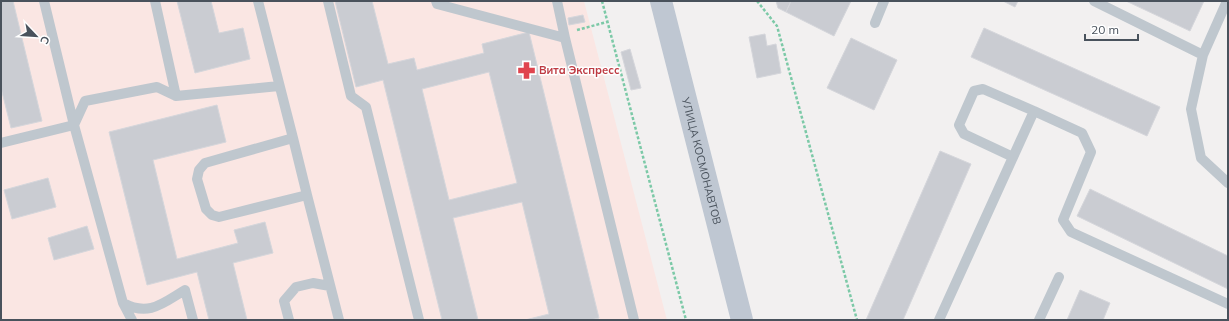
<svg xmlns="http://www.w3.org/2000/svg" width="1229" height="321" font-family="Mulish,sans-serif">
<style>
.medical{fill:#fae6e3}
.building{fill:#caccd2;stroke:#d5d6db;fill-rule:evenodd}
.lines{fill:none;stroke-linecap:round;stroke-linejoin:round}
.path{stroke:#7cc9a7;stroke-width:2.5;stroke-dasharray:3 2;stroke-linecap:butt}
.service{stroke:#bfc7ce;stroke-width:10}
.secondary{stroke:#bfc7d2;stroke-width:22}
.labels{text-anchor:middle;stroke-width:3;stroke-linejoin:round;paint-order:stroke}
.health-label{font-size:11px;font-weight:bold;fill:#be3a42;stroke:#fff;text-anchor:start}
.street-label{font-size:11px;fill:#49525c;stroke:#fff}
</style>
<rect width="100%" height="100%" fill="#f2f0f0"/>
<!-- medical -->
<path class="medical" d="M 1,1 L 584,1 L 667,320 L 1,320 Z"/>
<!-- building -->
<path class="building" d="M 1,1 L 13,1 L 42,121 L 11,128 L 1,88 Z
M 177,1 L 211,1 L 219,33 L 243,28 L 250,59 L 195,73 Z
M 335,1 L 372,1 L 388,64 L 414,58 L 417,70 L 484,53 L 482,44 L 529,32 L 599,318 L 590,320 L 525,320 L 549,314 L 522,202 L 453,218 L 478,320 L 442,320 L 383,80 L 356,87 ZM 489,72 L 517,183 L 449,200 L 422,89 Z
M 776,1 L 791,1 L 786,12 L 778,8 Z
M 791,1 L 851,1 L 834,36 L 786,12 Z
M 1003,1 L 1018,1 L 1015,7 Z
M 1126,1 L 1204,1 L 1190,31 Z
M 583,15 L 585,22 L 569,25 L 568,18 Z
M 984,28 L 1160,107 L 1147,136 L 971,57 Z
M 765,34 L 767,46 L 776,44 L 781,73 L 757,78 L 749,37 Z
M 851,38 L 897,60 L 874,110 L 827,88 Z
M 630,49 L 641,88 L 631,90 L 621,52 Z
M 217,105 L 226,142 L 153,160 L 177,259 L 238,243 L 234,230 L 265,222 L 273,253 L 233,263 L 247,320 L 209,320 L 197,272 L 147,285 L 109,132 Z
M 940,151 L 971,164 L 903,320 L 866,320 Z
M 48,178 L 56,207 L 12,219 L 4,190 Z
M 1090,189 L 1228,256 L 1228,289 L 1077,216 Z
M 87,226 L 94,249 L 54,260 L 48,238 Z
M 1080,290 L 1110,303 L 1103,320 L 1067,320 Z"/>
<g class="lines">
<!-- path -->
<path class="path" d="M 602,1 L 686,320
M 757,1 L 777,26 L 857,320
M 577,30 L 607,22"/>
<!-- service -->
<path class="service" d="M 44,1 L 74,125 L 123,303 C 149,317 163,303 185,290 L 193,320
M 155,1 L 176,96 L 279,86
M 258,1 L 293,138 L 205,163 L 199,170 L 197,179 L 206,209 L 212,215 L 219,217 L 307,195 L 339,320
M 328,1 L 351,96 L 366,107 L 419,320
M 436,1 L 437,4 L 565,38 L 634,320
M 557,1 L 565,38
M 1094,1 L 1203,55
M 1227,1 L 1203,55 L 1191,109 L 1201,158 L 1228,183
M 875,23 L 884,1
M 293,138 L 307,195
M 1,143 L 74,125 L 85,101 L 157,87 L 176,96
M 1013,157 L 964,134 L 959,125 L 974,91 L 983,89 L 1034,111
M 123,303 L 132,320
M 289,320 L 284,301 L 296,287 L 313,283 L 330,286
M 939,320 L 1034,111 L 1082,133 L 1091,152 L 1063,220 L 1071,232 L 1228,304
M 1039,320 L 1059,277"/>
<!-- secondary -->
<path class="secondary" id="s1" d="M 661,1 L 742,320"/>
</g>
<!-- icons -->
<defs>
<symbol id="pharmacy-bare" viewBox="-9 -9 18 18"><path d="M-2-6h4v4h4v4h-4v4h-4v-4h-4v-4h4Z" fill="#e0444e" stroke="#fff" stroke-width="2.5" paint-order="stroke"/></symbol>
</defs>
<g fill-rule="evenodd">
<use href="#pharmacy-bare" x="514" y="58" width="25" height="25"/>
</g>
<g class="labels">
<!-- health labels -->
<g class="health-label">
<text x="539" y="74">Вита Экспресс</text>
</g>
<!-- street labels -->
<g class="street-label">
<text dy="4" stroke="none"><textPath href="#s1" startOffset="165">УЛИЦА КОСМОНАВТОВ</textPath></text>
</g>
</g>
<!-- border -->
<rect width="1229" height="321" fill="none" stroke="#49525c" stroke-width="4"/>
<!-- north arrow -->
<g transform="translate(36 36) rotate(115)" stroke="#ffffff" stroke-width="3" paint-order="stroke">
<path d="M0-3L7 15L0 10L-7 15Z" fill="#49525c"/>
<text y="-6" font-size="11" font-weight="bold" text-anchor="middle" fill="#49525c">С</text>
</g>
<!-- scale -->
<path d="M1085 34v6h53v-6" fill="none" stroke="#49525c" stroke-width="2"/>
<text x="1091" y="34" font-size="12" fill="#49525c" stroke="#ffffff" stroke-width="3" paint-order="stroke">20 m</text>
</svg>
